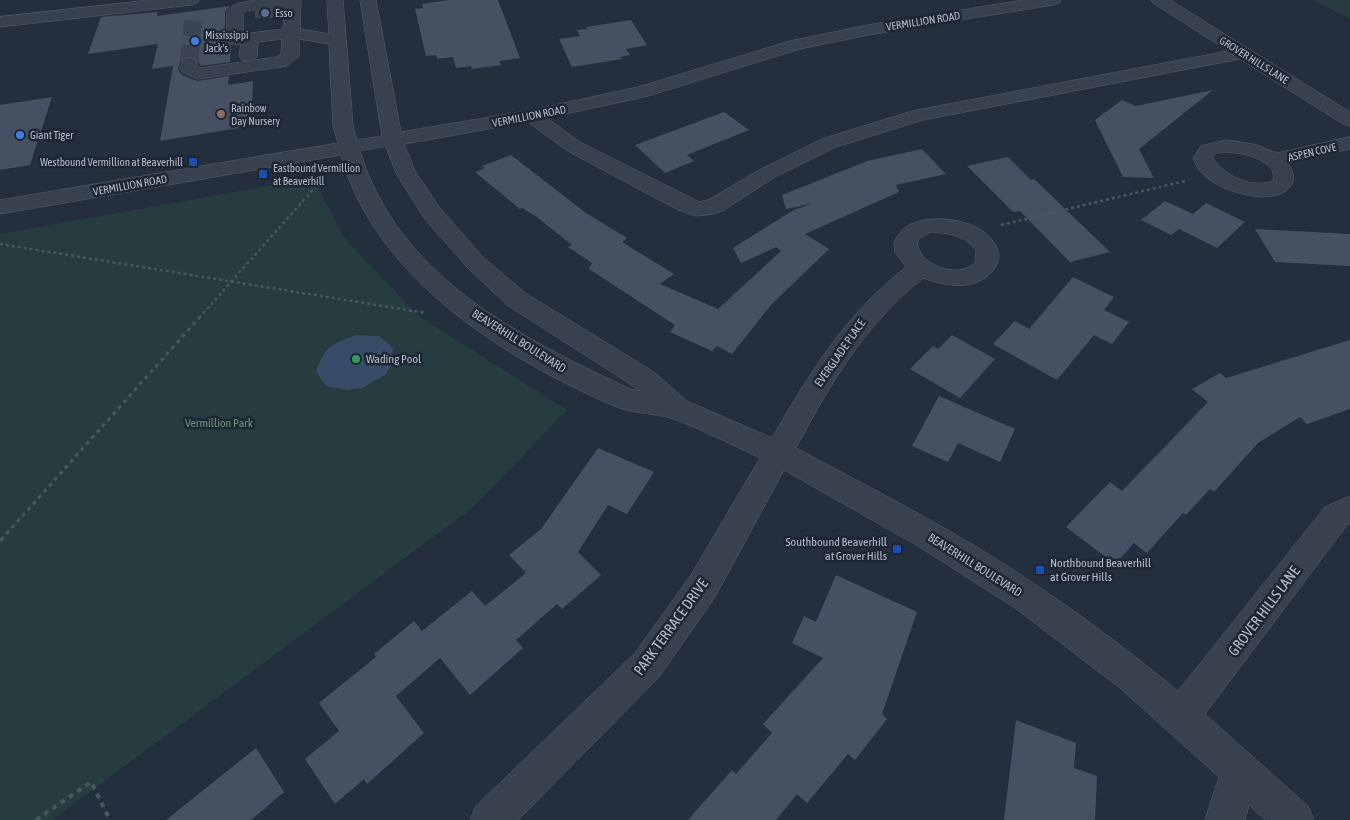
<svg xmlns="http://www.w3.org/2000/svg" width="1350" height="820" font-family="'Asap Condensed',sans-serif">
<style>
.green{fill:#263c3f}
.water{fill:#394c67}
.building{fill:#455162}
.lines{fill:none;stroke-linecap:round;stroke-linejoin:round}
.minor-tunnel{stroke:#3a4453;stroke-width:18;stroke-dasharray:18 9;stroke-linecap:butt}
.minor-casing{stroke:#565f6c;stroke-width:1}
.path-far2{stroke:#44595c;stroke-width:2.5;stroke-dasharray:3 3;stroke-linecap:butt}
.path-far1{stroke:#44595c;stroke-width:3;stroke-dasharray:4 4;stroke-linecap:butt}
.path{stroke:#44595c;stroke-width:4;stroke-dasharray:5 5;stroke-linecap:butt}
.minor{fill:#38414e;fill-rule:evenodd}
.service-dot{fill:#5c6f8a;stroke:#1d2633;stroke-width:2}
.shop-dot{fill:#3f7fe0;stroke:#1d2633;stroke-width:2}
.education-dot{fill:#8d6e63;stroke:#1d2633;stroke-width:2}
.transit-dot{fill:#1a4fb4;stroke:#1d2633;stroke-width:2}
.leisure-dot{fill:#2e9e5b;stroke:#1d2633;stroke-width:2}
.labels{text-anchor:middle;stroke-width:5;stroke-linejoin:round;paint-order:stroke}
.far-poi-label{font-size:11px;fill:#b4bcc9;stroke:#1d2633;text-anchor:start}
.far-street-label{font-size:11px;fill:#b4bcc9;stroke:#1d2633}
.street-label{font-size:12px;fill:#b4bcc9;stroke:#1d2633}
.poi-label{font-size:12px;fill:#b4bcc9;stroke:#1d2633;text-anchor:start}
.park-label{font-size:12px;fill:#6b9a76;stroke:#1d2633}
.near-street-label{font-size:15px;fill:#b4bcc9;stroke:#1d2633}
</style>
<rect width="100%" height="100%" fill="#242f3e"/>
<!-- green -->
<path class="green" d="M 1313,0 L 1350,0 L 1350,19 Z
M 313,178 L 345,239 L 420,317 L 567,410 L 472,508 L 52,820 L 0,820 L 0,234 Z"/>
<!-- water -->
<path class="water" d="M 356,335 L 379,336 L 393,348 L 391,366 L 385,375 L 362,388 L 348,390 L 326,386 L 316,371 C 326,345 331,345 356,335 Z"/>
<!-- building -->
<path class="building" d="M 448,0 L 498,0 L 520,58 L 499,61 L 501,65 L 472,69 L 471,66 L 456,68 L 453,57 L 437,59 L 436,55 L 426,56 L 415,9 L 423,8 L 422,4 Z
M 230,6 L 225,12 L 225,40 L 227,45 L 231,46 L 230,62 L 201,66 L 195,57 L 189,56 L 181,58 L 178,70 L 182,75 L 197,81 L 229,76 L 228,85 L 253,81 L 251,126 L 160,141 L 173,66 L 152,69 L 158,44 L 88,54 L 101,17 L 158,12 L 157,16 Z
M 631,20 L 647,45 L 626,49 L 630,55 L 620,57 L 622,59 L 572,67 L 559,39 L 580,36 L 577,30 L 587,29 L 586,27 Z
M 1213,90 L 1139,149 L 1154,178 L 1123,177 L 1095,120 L 1122,100 L 1136,106 Z
M 52,97 L 30,165 L 0,170 L 0,105 Z
M 724,112 L 749,130 L 687,155 L 694,161 L 665,173 L 635,145 Z
M 922,149 L 946,174 L 896,185 L 899,192 L 805,234 L 829,249 L 771,305 L 732,354 L 717,346 L 712,351 L 670,332 L 675,325 L 589,269 L 592,263 L 568,247 L 572,245 L 537,217 L 522,208 L 520,209 L 475,172 L 485,168 L 482,166 L 511,155 L 586,213 L 627,238 L 622,242 L 674,274 L 660,284 L 718,309 L 781,251 L 776,247 L 741,263 L 733,248 L 792,211 L 810,204 L 786,209 L 782,195 L 867,161 Z
M 1008,157 L 1031,180 L 1034,179 L 1110,252 L 1070,262 L 1020,211 L 1013,212 L 967,166 Z
M 1165,201 L 1193,214 L 1206,203 L 1245,222 L 1217,248 L 1179,229 L 1171,235 L 1141,220 Z
M 1255,229 L 1350,234 L 1350,266 L 1275,262 Z
M 1073,277 L 1114,297 L 1104,310 L 1129,322 L 1112,344 L 1094,335 L 1057,380 L 993,344 L 1015,321 L 1029,329 Z
M 952,335 L 995,359 L 960,398 L 910,369 L 933,346 L 938,349 Z
M 1350,340 L 1350,409 L 1307,424 L 1300,417 L 1258,443 L 1214,492 L 1210,489 L 1186,515 L 1183,513 L 1147,553 L 1134,543 L 1115,564 L 1066,527 L 1110,482 L 1122,491 L 1208,402 L 1192,389 L 1220,373 L 1226,378 Z
M 939,396 L 1015,429 L 1000,462 L 958,443 L 948,462 L 912,446 Z
M 598,448 L 654,472 L 627,514 L 608,505 L 578,552 L 601,575 L 562,609 L 557,604 L 516,640 L 523,648 L 470,695 L 440,658 L 396,696 L 424,733 L 367,784 L 364,779 L 335,804 L 305,759 L 339,731 L 319,703 L 376,657 L 374,654 L 414,621 L 422,631 L 472,591 L 485,606 L 526,573 L 509,555 L 541,529 Z
M 836,575 L 917,612 L 882,714 L 887,719 L 855,760 L 848,754 L 807,803 L 797,794 L 776,820 L 688,820 L 732,770 L 736,774 L 772,733 L 763,724 L 823,658 L 792,643 L 804,616 L 816,622 Z
M 1016,720 L 1076,743 L 1074,768 L 1097,776 L 1095,820 L 1004,820 Z
M 256,748 L 284,792 L 251,820 L 166,820 Z"/>
<g class="lines">
<!-- minor-tunnel -->
<path class="minor-tunnel" d="M 264,8 L 264,18
M 189,63 L 193,21"/>
<defs>
<path id="minor" d="M 150,0 L 199,0 L 197,3 L 191,5 L 0,27 L 0,17 Z
M 257,0 L 301,0 L 300,29 L 329,34 L 327,0 L 343,0 L 353,126 L 357,140 L 382,136 L 360,0 L 376,0 L 401,132 L 532,110 L 638,87 L 790,41 L 868,25 L 1024,0 L 1061,0 L 1059,3 L 1053,5 L 868,35 L 800,49 L 648,96 L 547,118 L 580,142 L 699,202 L 708,200 L 761,169 L 822,139 L 912,111 L 1228,51 L 1153,3 L 1151,0 L 1170,0 L 1350,112 L 1350,126 L 1343,124 L 1240,59 L 923,120 L 836,147 L 775,177 L 724,210 L 714,214 L 696,216 L 678,210 L 566,150 L 528,122 L 404,144 L 416,173 L 440,208 L 483,257 L 525,293 L 654,372 L 687,401 L 772,438 C 811,371 844,316 906,267 L 895,252 L 894,242 C 897,237 901,230 906,227 C 931,211 985,219 997,248 C 1000,254 999,261 996,266 C 981,292 947,287 923,278 C 863,327 832,381 796,448 C 878,492 962,534 1039,587 C 1087,619 1134,655 1178,691 L 1325,507 L 1350,496 L 1350,524 L 1347,525 L 1205,714 L 1308,806 L 1314,820 L 1265,820 L 1249,805 L 1245,820 L 1205,820 L 1219,777 L 1120,688 L 1015,608 L 918,546 L 784,470 L 715,597 L 659,677 L 518,820 L 470,820 L 476,806 L 635,653 L 691,575 L 760,458 C 732,445 703,430 674,419 C 655,413 633,414 614,406 C 504,358 375,278 341,155 L 0,214 L 0,200 L 338,143 L 333,126 L 329,44 L 299,39 L 299,56 L 287,66 L 281,67 L 198,79 L 183,73 L 180,69 L 183,59 L 189,58 L 195,59 L 198,67 L 201,68 L 276,57 L 281,54 L 282,39 L 258,42 L 257,56 L 254,60 L 248,61 L 242,60 L 239,56 L 241,44 L 229,44 L 227,40 L 227,12 C 235,1 246,2 257,0 ZM 285,6 L 283,29 L 243,34 L 243,13 L 246,11 ZM 386,147 L 396,173 L 424,218 L 467,267 L 507,305 L 641,391 L 630,389 C 520,337 398,277 360,151 ZM 932,232 C 947,233 968,236 976,251 L 975,263 C 958,279 920,266 917,243 L 920,238 Z
M 1350,137 L 1350,149 L 1288,163 C 1306,189 1276,200 1253,196 C 1235,193 1213,186 1201,172 C 1197,168 1195,162 1193,158 L 1201,146 L 1226,140 L 1234,141 L 1257,145 L 1277,153 ZM 1226,152 C 1243,153 1259,156 1272,169 L 1274,180 C 1255,190 1223,176 1213,158 L 1215,154 Z"/>
</defs>
<!-- minor casing -->
<use href="#minor" class="minor-casing"/>
<!-- path-far2 -->
<path class="path-far2" d="M 1001,225 L 1185,181
M 0,244 L 426,313
M 199,318 L 319,183"/>
<!-- path-far1 -->
<path class="path-far1" d="M 1,540 L 200,317"/>
<!-- path -->
<path class="path" d="M 0,541 L 2,539
M 36,820 L 91,782 L 110,820"/>
<!-- minor -->
<use href="#minor" class="minor"/>
</g>
<!-- markers -->
<circle class="service-dot" cx="265" cy="13" r="5"/>
<g class="shop-dot">
<circle cx="195" cy="41" r="5"/>
<circle cx="20" cy="135" r="5"/>
</g>
<circle class="education-dot" cx="221" cy="114" r="5"/>
<g class="transit-dot">
<rect x="188" y="157" width="10" height="10" rx="2.5"/>
<rect x="258" y="169" width="10" height="10" rx="2.5"/>
<rect x="892" y="544" width="10" height="10" rx="2.5"/>
<rect x="1035" y="565" width="10" height="10" rx="2.5"/>
</g>
<circle class="leisure-dot" cx="356" cy="359" r="5"/>
<g class="labels">
<!-- far-poi labels -->
<g class="far-poi-label">
<text x="275" y="17">Esso</text>
<text x="205" y="39">Mississippi<tspan x="205" dy="13">Jack's</tspan></text>
<text x="231" y="112">Rainbow<tspan x="231" dy="13">Day Nursery</tspan></text>
<text x="30" y="139">Giant Tiger</text>
<text x="183" y="166" text-anchor="end">Westbound Vermillion at Beaverhill</text>
<text x="273" y="172">Eastbound Vermillion<tspan x="273" dy="13">at Beaverhill</tspan></text>
</g>
<!-- far-street labels -->
<g class="far-street-label">
<text transform="translate(923 21) rotate(-9)" y="4">VERMILLION ROAD</text>
<text transform="translate(1254 60) rotate(32)" y="4">GROVER HILLS LANE</text>
<text transform="translate(529 116) rotate(-11)" y="4">VERMILLION ROAD</text>
<text transform="translate(1312 152) rotate(-13)" y="4">ASPEN COVE</text>
<text transform="translate(130 185) rotate(-10)" y="4">VERMILLION ROAD</text>
</g>
<!-- street labels -->
<g class="street-label">
<text transform="translate(519 341) rotate(32)" y="4">BEAVERHILL BOULEVARD</text>
<text transform="translate(840 353) rotate(-55)" y="4">EVERGLADE PLACE</text>
<text transform="translate(975 565) rotate(32)" y="4">BEAVERHILL BOULEVARD</text>
</g>
<!-- poi labels -->
<g class="poi-label">
<text x="366" y="363">Wading Pool</text>
<text x="887" y="546" text-anchor="end">Southbound Beaverhill<tspan x="887" dy="14">at Grover Hills</tspan></text>
<text x="1050" y="567">Northbound Beaverhill<tspan x="1050" dy="14">at Grover Hills</tspan></text>
</g>
<!-- park labels -->
<g class="park-label">
<text x="219" y="427">Vermillion Park</text>
</g>
<!-- near-street labels -->
<g class="near-street-label">
<text transform="translate(1264 611) rotate(-53)" y="5">GROVER HILLS LANE</text>
<text transform="translate(671 627) rotate(-54)" y="5">PARK TERRACE DRIVE</text>
</g>
</g>
</svg>
